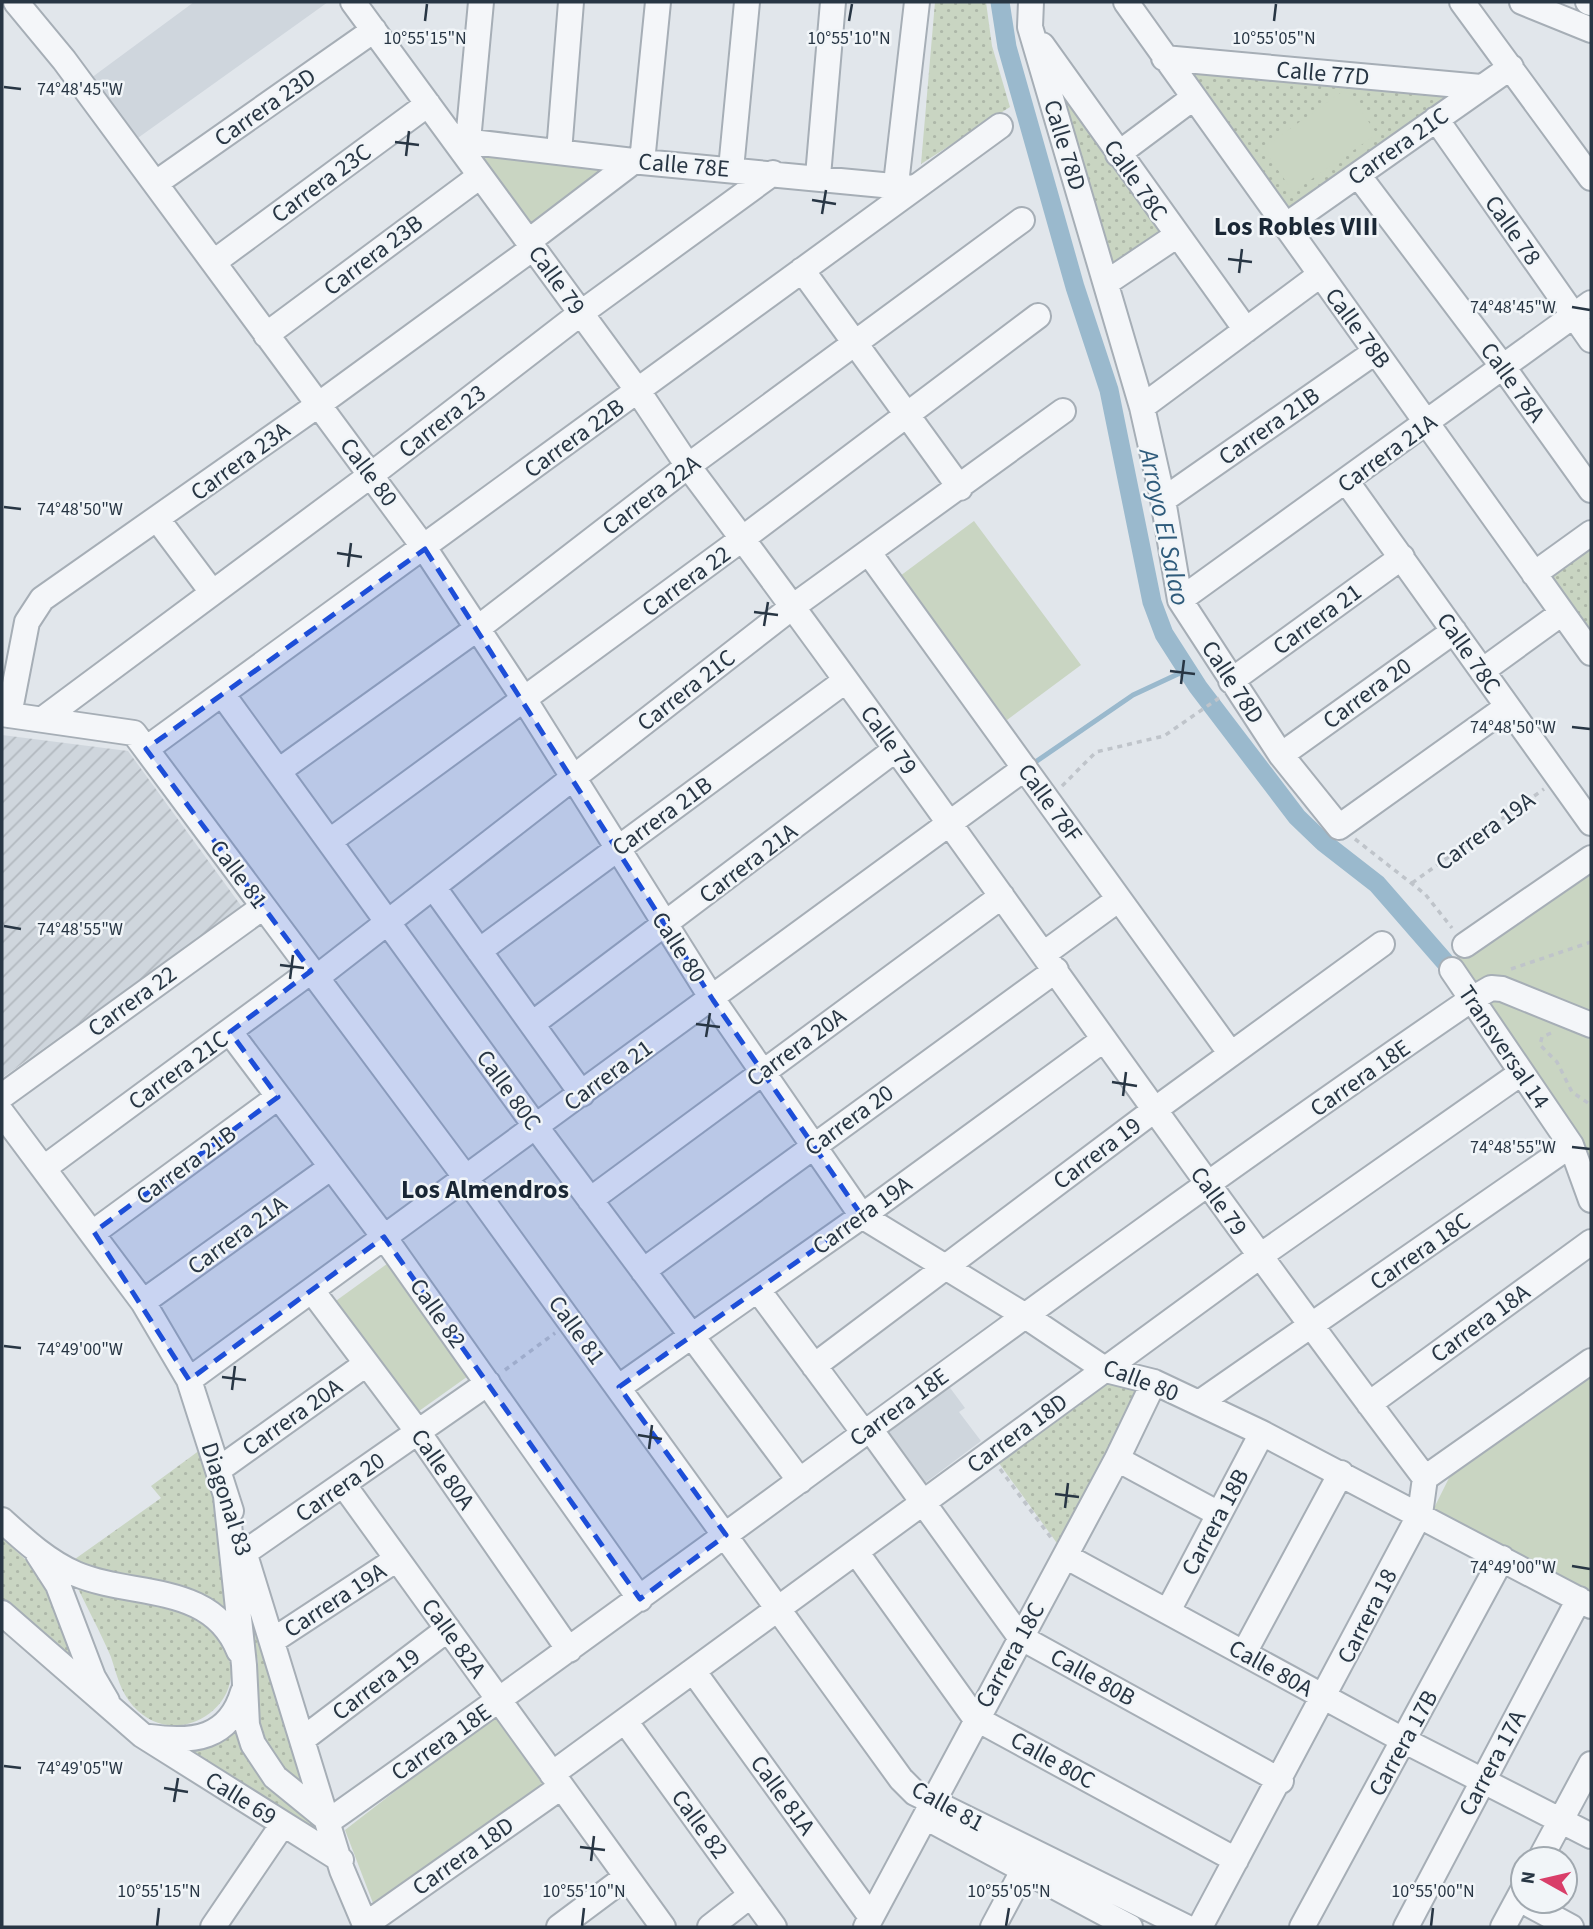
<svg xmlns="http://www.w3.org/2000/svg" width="1593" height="1929" font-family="'Source Sans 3',sans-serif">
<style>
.built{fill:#cfd6dd}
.industrial{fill:url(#industrial-furrows)}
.grass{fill:url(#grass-dots)}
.green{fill:#c9d5c2}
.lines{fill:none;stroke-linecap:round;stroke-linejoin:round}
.stream{stroke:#9ab9cd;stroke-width:5}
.canal{stroke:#9ab9cd;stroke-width:19}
.minor-casing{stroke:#a6aeb6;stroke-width:28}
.path{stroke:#bfc4ca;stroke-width:3.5;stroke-dasharray:5 5;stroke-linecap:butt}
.minor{stroke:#f4f6f9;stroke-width:24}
.marked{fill:#1d4ed8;fill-opacity:0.2;stroke:#1d4ed8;stroke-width:5;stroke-dasharray:14 9;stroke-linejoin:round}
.ticks{fill:none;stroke:#283644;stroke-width:2.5}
.labels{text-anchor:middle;stroke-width:5;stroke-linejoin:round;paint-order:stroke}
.street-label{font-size:24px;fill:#283644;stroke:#f1f5f8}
.neighbourhood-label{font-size:26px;font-weight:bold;fill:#1a2735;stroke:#f1f5f8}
.water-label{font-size:26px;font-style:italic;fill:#2f5b7b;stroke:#f1f5f8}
.ticks-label{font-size:18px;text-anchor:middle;fill:#283644;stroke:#f1f5f8;stroke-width:5;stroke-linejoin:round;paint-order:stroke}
</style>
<defs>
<pattern id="industrial-furrows" width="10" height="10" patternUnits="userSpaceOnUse" patternTransform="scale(1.75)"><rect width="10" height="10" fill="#cfd6dd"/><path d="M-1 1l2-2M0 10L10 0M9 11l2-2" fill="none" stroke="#b2b8bf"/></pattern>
<pattern id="grass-dots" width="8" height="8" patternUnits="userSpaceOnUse" patternTransform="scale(1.75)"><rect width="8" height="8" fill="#c9d5c2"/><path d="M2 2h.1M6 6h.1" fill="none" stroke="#adb7a8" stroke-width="1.8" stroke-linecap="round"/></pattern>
</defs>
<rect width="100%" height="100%" fill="#e1e6eb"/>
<!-- built -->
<path class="built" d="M 194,2 L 328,2 L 135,140 L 91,78 Z
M 948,1385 L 965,1408 L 959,1412 L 981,1441 L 921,1486 L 883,1433 Z"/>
<!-- industrial -->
<path class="industrial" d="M 2,735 L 128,751 L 242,907 L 2,1078 Z"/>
<!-- grass -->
<path class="grass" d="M 935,2 L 986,2 L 992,46 L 1010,107 L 921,164 Z
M 1046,59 L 1166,233 L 1112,270 Z
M 1181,65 L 1460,89 L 1289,212 Z
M 1591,548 L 1591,644 L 1547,580 Z
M 1104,1379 L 1141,1388 L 1059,1546 L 996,1459 Z
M 200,1450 L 214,1490 L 230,1612 C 187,1572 125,1585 75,1559 L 161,1498 L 151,1486 Z
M 2,1538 L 40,1573 L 84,1673 L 2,1598 Z
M 74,1580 C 94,1589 113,1597 134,1602 C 157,1608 187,1608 206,1622 C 211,1626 215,1634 219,1639 C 262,1696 180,1758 133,1706 C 120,1691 117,1675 111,1657 C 100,1631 86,1606 74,1580 Z
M 244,1598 L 265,1643 L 315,1795 L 290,1783 L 251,1718 L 258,1662 Z
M 239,1721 L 312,1813 L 325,1838 L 185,1751 L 216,1743 Z"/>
<!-- green -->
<path class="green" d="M 1346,89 L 1377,134 L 1293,192 L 1263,148 Z
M 467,146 L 621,163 L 528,235 Z
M 974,521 L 1081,665 L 1007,720 L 900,576 Z
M 1591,863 L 1591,1166 L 1484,1003 L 1456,954 Z
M 391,1261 L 471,1374 L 412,1416 L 333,1303 Z
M 1591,1368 L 1591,1595 L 1432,1512 L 1455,1466 Z
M 496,1713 L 547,1791 L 376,1911 L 345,1830 Z"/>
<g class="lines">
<!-- stream -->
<path class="stream" d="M 1031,765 L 1133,695 L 1178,674"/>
<!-- canal -->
<path class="canal" d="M 1000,2 L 1007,47 L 1075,287 L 1109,390 L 1152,602 L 1164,634 L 1198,687 L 1297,817 L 1323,842 L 1377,884 L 1452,970"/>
<defs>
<path id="minor" d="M 16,2 L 64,60 L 425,549 L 524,699 L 713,1000 L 862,1216 L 1024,1315 L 1106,1370 L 1154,1382 L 1262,1433 L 1591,1606
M 353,2 L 638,391 L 688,466 C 939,800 1173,1145 1425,1478
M 1031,2 L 1030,27 L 1142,407 L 1163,500 L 1180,600 L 1281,755 L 1339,827 L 1507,707
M 1126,2 L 1591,653
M 1462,2 L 1591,178
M 1522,2 L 1591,30
M 1588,2 L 1591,3
M 1042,45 L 1246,330
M 1164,58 L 1481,87
M 1436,119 L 1591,340
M 455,140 L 642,162 L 914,188
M 468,141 L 481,2
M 559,152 L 571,2
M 1118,154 L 1193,98
M 642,162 L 658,2
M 731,169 L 747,2
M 1358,175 L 1503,367 L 1591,490
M 818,176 L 833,2
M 156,183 L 374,30
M 896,184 L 917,2
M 1285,226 L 1511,67
M 529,241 L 634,161
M 214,262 L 428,104
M 802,270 L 960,488
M 1106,283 L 1176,236
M 266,335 L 480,176
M 1142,407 L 1320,275
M 1347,482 L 1591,823
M 1163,500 L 1375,352
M 158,520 L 212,592
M 869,553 L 1231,1054
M 1534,574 L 1591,533
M 1180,600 L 1591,303
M 1482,671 L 1562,613
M 1231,681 L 1402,557
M 223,695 L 536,1127 L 800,1481
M 2,714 L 134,733 L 466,1178 L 901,1779 L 915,1793 L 1186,1927
M 9,715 L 27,622 L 42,599 L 318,405 L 533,248
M 43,719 L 371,475 L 581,313 L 773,173
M 146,749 L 1000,126
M 1281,755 L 1454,631
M 280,770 L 478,628 L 688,466 L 1022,220
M 330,841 L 742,539 L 1038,316
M 434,888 L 582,1094
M 1465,945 L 1591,858
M 479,951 L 845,681
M 1045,953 L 1119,899
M 1452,970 L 1571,1145 L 1591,1200
M 316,978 L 791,608 L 1063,411
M 532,1024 L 896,749
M 230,1032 L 384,1237 L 640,1599
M 2,1096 L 263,907
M 2,1113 L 143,1302 L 189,1380 L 231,1511
M 44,1168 L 311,971
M 590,1200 L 1002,896
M 94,1232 L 278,1097
M 643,1271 L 1056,970
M 758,1290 L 864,1433
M 313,1292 L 418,1432 L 569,1650
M 143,1302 L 330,1168
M 814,1366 L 1153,1111 L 1382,944
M 189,1380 L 1025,768
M 619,1387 L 862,1216 L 1103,1040
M 1199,1403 L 1571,1145
M 1369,1404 L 1591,1242
M 870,1429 L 1020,1637 L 1281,1781
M 1117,1459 L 1219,1514
M 218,1470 L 366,1364
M 343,1484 L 663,1927
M 226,1496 L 244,1665 L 247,1725 L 253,1744 L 275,1777 L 329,1821 C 713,1550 1084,1264 1472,999 L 1491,988 L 1502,989 L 1591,1025
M 2,1520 C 24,1540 48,1562 76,1574 C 133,1598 212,1582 239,1651
M 242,1545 L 342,1870 L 366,1927
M 856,1552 L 975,1718 L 1236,1860
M 244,1553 L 488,1383
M 38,1554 L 58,1585 L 93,1677 L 107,1701
M 1065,1556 L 1405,1741 L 1591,1836
M 1168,1611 L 1262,1433
M 2,1613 L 142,1735 L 341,1860
M 272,1641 L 397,1559
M 1244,1653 L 1341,1473
M 694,1672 L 871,1917
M 625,1721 L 774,1927
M 150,1737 C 193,1743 229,1739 243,1692
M 303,1739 L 448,1629
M 552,1774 L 1260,1256 L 1521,1073
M 925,1817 L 1130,1927
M 1540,1859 L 1591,1764
M 1523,1901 L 1571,1927
M 365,1925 L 561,1787
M 213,1927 L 283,1824
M 559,1927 L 626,1877
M 710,1927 L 751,1895
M 866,1927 L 1117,1459 L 1154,1382
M 993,1927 L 1024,1869
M 1200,1927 L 1420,1514 L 1425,1478 L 1591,1361
M 1302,1927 L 1502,1558
M 1406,1927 L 1579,1599
M 1503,1927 L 1523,1890"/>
</defs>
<!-- minor casing -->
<use href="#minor" class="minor-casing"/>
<!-- path -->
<path class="path" d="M 1062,786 L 1096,752 L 1164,736 L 1219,698
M 1355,839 L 1425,894 L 1452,928
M 1412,883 L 1544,789
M 1511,969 L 1591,942
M 1551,1033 L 1542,1037 L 1540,1045 L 1557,1062 L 1572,1092 L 1591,1105
M 505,1370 L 555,1333
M 1000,1469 L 1052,1539"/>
<!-- minor -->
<use href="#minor" class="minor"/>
</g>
<!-- marked area -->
<path class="marked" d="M 425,549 L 713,1000 L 862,1216 L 619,1387 L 726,1535 L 640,1599 L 384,1237 L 189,1380 L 94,1232 L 278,1097 L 230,1032 L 311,971 L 146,749 Z"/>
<!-- ticks -->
<path class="ticks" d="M 425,21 L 427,4M 849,21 L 852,4M 1274,21 L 1276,4M 4,87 L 21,89M 395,142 L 419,145M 406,156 L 409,131M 812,200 L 836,204M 822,214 L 826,190M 1228,259 L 1252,262M 1239,273 L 1242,249M 1572,307 L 1590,310M 4,507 L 21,509M 337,553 L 362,557M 348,567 L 351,543M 754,612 L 778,615M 764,626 L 768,602M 1170,671 L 1195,674M 1181,684 L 1184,660M 1572,727 L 1590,729M 4,926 L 21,929M 280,965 L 304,968M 290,979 L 293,955M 696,1024 L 720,1027M 706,1037 L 710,1013M 1112,1082 L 1137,1086M 1123,1096 L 1126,1072M 1572,1147 L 1590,1149M 4,1346 L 21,1348M 222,1377 L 246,1380M 232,1390 L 235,1366M 638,1435 L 662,1439M 649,1449 L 652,1425M 1055,1494 L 1079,1497M 1065,1508 L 1068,1483M 1572,1566 L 1590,1569M 4,1766 L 21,1768M 164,1788 L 188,1792M 174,1802 L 178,1778M 580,1847 L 605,1850M 591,1861 L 594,1836M 157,1926 L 159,1908M 582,1926 L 584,1908M 1006,1926 L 1009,1908M 1431,1926 L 1433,1908"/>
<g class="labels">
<!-- street labels -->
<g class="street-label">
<text transform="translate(1323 73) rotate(5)" y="8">Calle 77D</text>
<text transform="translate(265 107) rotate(-35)" y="8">Carrera 23D</text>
<text transform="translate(1065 145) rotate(73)" y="8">Calle 78D</text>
<text transform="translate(1398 146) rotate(-35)" y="8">Carrera 21C</text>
<text transform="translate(684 165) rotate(5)" y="8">Calle 78E</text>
<text transform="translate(1136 180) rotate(55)" y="8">Calle 78C</text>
<text transform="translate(321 183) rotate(-36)" y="8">Carrera 23C</text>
<text transform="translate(1513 230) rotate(55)" y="8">Calle 78</text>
<text transform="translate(373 255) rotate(-37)" y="8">Carrera 23B</text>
<text transform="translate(557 280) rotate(54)" y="8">Calle 79</text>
<text transform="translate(1358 328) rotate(54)" y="8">Calle 78B</text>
<text transform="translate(1513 382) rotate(54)" y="8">Calle 78A</text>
<text transform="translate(442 421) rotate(-38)" y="8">Carrera 23</text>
<text transform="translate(1269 426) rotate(-35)" y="8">Carrera 21B</text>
<text transform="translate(574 438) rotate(-36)" y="8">Carrera 22B</text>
<text transform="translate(1387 453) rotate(-36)" y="8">Carrera 21A</text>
<text transform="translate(240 461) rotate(-36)" y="8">Carrera 23A</text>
<text transform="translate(369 472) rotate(53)" y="8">Calle 80</text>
<text transform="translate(651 495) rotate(-37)" y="8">Carrera 22A</text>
<text transform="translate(686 581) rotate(-36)" y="8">Carrera 22</text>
<text transform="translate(1317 619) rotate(-36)" y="8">Carrera 21</text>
<text transform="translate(1469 653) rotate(55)" y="8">Calle 78C</text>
<text transform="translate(1233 682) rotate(57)" y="8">Calle 78D</text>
<text transform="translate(686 690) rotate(-38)" y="8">Carrera 21C</text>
<text transform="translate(1367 693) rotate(-36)" y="8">Carrera 20</text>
<text transform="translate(889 740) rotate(54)" y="8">Calle 79</text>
<text transform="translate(1050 803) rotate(54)" y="8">Calle 78F</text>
<text transform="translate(662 816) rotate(-36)" y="8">Carrera 21B</text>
<text transform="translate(1485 831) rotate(-36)" y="8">Carrera 19A</text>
<text transform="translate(748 863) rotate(-37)" y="8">Carrera 21A</text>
<text transform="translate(239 874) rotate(53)" y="8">Calle 81</text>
<text transform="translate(679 947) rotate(57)" y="8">Calle 80</text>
<text transform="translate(132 1001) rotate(-36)" y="8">Carrera 22</text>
<text transform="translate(796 1047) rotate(-36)" y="8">Carrera 20A</text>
<text transform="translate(1504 1047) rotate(56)" y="8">Transversal 14</text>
<text transform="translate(178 1070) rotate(-36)" y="8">Carrera 21C</text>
<text transform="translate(608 1075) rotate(-36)" y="8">Carrera 21</text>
<text transform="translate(1360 1078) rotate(-35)" y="8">Carrera 18E</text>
<text transform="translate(509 1090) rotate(54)" y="8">Calle 80C</text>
<text transform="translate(849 1120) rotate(-36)" y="8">Carrera 20</text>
<text transform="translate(1097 1153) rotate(-37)" y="8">Carrera 19</text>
<text transform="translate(186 1165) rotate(-36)" y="8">Carrera 21B</text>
<text transform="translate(1219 1201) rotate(54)" y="8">Calle 79</text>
<text transform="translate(862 1215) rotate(-36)" y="8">Carrera 19A</text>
<text transform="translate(237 1235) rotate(-36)" y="8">Carrera 21A</text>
<text transform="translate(1420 1251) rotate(-35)" y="8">Carrera 18C</text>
<text transform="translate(438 1313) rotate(55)" y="8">Calle 82</text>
<text transform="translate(1480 1323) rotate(-36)" y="8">Carrera 18A</text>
<text transform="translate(577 1330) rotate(54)" y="8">Calle 81</text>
<text transform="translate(1141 1380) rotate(21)" y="8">Calle 80</text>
<text transform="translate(899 1407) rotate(-36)" y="8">Carrera 18E</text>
<text transform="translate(292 1417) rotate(-35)" y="8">Carrera 20A</text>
<text transform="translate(1017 1433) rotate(-36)" y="8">Carrera 18D</text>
<text transform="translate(443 1469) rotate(55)" y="8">Calle 80A</text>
<text transform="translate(340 1487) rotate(-35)" y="8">Carrera 20</text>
<text transform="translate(227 1499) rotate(72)" y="8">Diagonal 83</text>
<text transform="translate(1215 1522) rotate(-62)" y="8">Carrera 18B</text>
<text transform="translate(335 1600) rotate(-33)" y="8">Carrera 19A</text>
<text transform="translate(1367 1616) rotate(-63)" y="8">Carrera 18</text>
<text transform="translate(454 1638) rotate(54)" y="8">Calle 82A</text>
<text transform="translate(1010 1655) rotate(-61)" y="8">Carrera 18C</text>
<text transform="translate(1271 1668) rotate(29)" y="8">Calle 80A</text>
<text transform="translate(1093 1677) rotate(29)" y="8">Calle 80B</text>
<text transform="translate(376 1684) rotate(-37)" y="8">Carrera 19</text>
<text transform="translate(441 1742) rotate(-35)" y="8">Carrera 18E</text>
<text transform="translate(1403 1743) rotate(-61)" y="8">Carrera 17B</text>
<text transform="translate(1053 1760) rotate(29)" y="8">Calle 80C</text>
<text transform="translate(1492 1763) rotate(-62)" y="8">Carrera 17A</text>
<text transform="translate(783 1795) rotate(54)" y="8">Calle 81A</text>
<text transform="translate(241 1798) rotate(32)" y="8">Calle 69</text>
<text transform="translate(948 1806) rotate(29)" y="8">Calle 81</text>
<text transform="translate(700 1824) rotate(54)" y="8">Calle 82</text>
<text transform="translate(463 1856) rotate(-35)" y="8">Carrera 18D</text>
</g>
<!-- neighbourhood labels -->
<g class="neighbourhood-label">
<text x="1296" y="235">Los Robles VIII</text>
<text x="485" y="1198">Los Almendros</text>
</g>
<!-- water labels -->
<g class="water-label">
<text transform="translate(1165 527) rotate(78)" y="9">Arroyo El Salao</text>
</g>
</g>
<g class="ticks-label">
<text x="425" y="44">10°55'15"N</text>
<text x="849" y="44">10°55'10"N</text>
<text x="1274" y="44">10°55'05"N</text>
<text x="80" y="95">74°48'45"W</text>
<text x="1513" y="313">74°48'45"W</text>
<text x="80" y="515">74°48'50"W</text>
<text x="1513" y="733">74°48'50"W</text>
<text x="80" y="935">74°48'55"W</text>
<text x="1513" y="1153">74°48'55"W</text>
<text x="80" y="1355">74°49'00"W</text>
<text x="1513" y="1573">74°49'00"W</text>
<text x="80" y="1774">74°49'05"W</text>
<text x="159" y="1897">10°55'15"N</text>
<text x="584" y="1897">10°55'10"N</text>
<text x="1009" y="1897">10°55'05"N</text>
<text x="1433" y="1897">10°55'00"N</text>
</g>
<!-- border -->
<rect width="1593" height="1929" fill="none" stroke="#283644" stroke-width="7"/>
<!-- north arrow -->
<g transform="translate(1544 1880) rotate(278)"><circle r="33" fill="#f1f5f8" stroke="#a1a9b0" stroke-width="2"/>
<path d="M0-5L12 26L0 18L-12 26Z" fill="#d93e69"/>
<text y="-10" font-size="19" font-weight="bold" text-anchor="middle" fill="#283644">N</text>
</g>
</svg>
